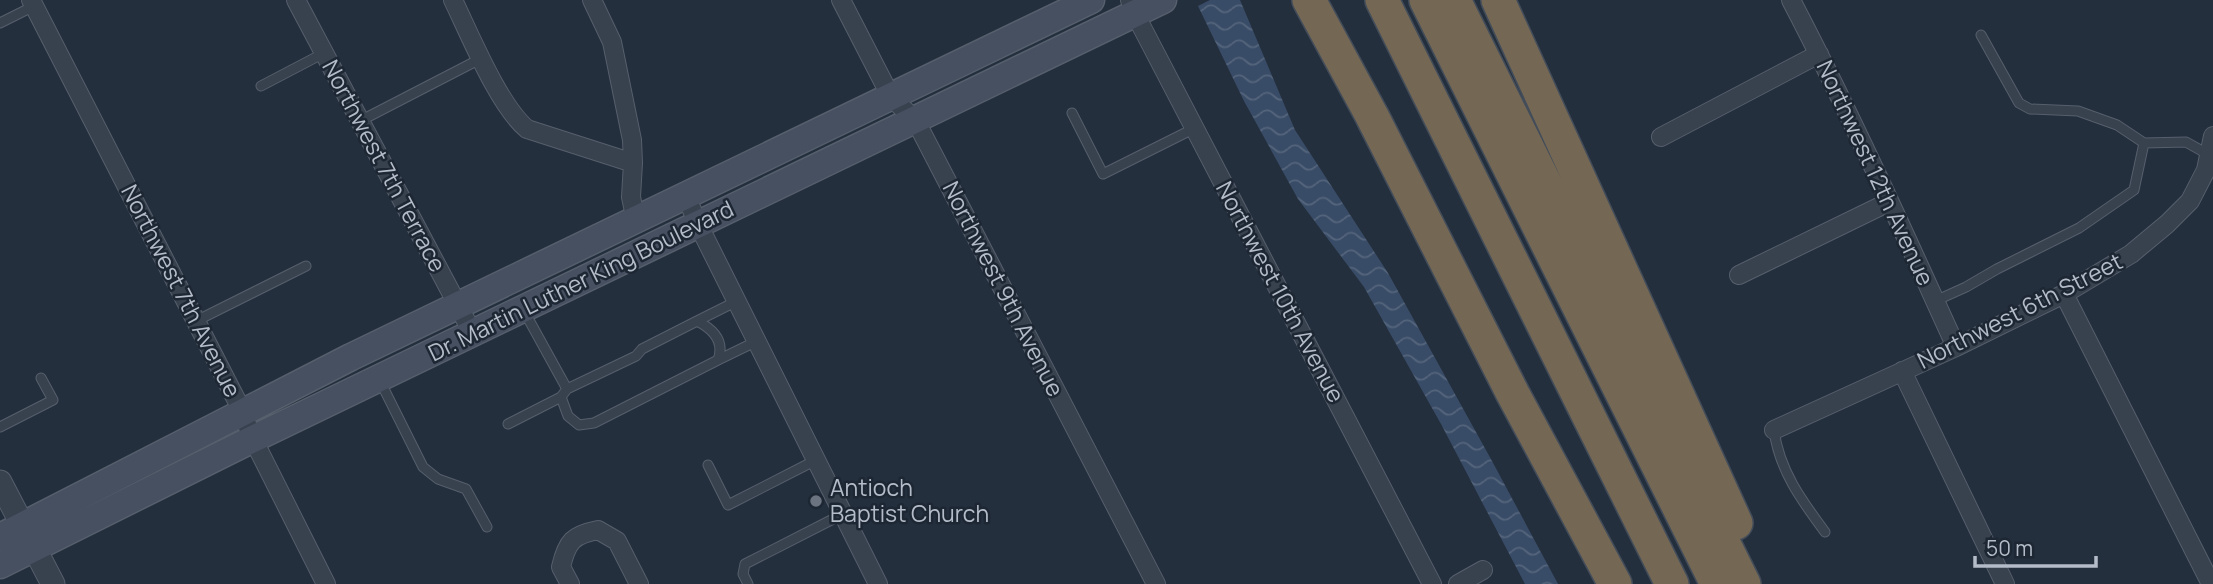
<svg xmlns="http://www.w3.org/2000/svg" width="2213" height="584" font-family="Manrope,sans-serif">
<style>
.water{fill:url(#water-waves)}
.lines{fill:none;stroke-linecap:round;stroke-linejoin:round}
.service-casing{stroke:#565f6c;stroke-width:11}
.minor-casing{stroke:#565f6c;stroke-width:20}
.tertiary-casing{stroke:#565f6c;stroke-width:25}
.secondary-casing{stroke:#565f6c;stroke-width:29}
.motorway-casing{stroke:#434c59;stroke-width:36}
.service{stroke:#38414e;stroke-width:9}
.minor{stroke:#38414e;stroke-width:18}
.tertiary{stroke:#38414e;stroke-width:23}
.secondary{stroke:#465061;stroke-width:26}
.motorway{stroke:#746855;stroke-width:33}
.worship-dot{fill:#6b7280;stroke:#1d2633;stroke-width:2.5}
.labels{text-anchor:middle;stroke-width:5;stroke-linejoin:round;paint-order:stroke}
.street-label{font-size:23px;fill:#b4bcc9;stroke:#1d2633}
.poi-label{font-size:23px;fill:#b4bcc9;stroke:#1d2633;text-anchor:start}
</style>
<defs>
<pattern id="water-waves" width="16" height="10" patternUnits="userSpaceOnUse" patternTransform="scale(1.75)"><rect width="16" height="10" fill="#394c67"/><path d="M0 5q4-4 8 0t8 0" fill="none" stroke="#53647b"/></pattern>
</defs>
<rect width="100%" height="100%" fill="#242f3e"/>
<!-- water -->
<path class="water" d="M 1210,0 L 1240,0 L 1295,130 L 1388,273 L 1492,461 L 1558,584 L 1525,584 L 1441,424 L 1364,287 L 1298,199 L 1244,101 L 1198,6 Z"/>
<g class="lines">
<defs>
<path id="service" d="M 0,23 L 34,6
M 1981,35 L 2019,103 L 2030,109 L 2078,111 L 2117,125 L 2144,143
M 261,86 L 324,53
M 1072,113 L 1103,174 L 1195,128
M 360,121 L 482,58
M 1935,301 L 1966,287 L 1997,269 L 2079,228 L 2134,190 L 2144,143 L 2186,142 L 2211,156
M 524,311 L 567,389
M 196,321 L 306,266
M 697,321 C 713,329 725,341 718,360 L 594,423 L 579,425 L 568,416 L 561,397 L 567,389 L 636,356 L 642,349 Z
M 697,321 L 737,301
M 718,360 L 757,341
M 379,379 L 423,467 L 438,479 L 466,489 L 487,527
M 508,424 L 561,397
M 0,427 L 53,400 L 41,378
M 1774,430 C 1779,470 1802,501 1825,532
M 708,465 L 728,505 L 816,460
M 748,584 L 743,574 L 745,564 L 843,514"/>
<path id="minor" d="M 31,0 L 238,403 L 253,439 L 326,584
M 296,0 L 472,332
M 453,0 C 470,35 499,106 527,129 L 633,163
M 592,0 L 612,42 L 632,140 L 633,163 L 631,197 L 636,221
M 841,0 L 891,97 L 915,120 L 921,131 L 1156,584
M 1130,0 L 1135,14 L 1432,584
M 1791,0 C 1850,113 1903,230 1956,347
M 1661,137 L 1819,54
M 686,196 L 698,224 L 878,584
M 1739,275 L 1889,202
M 2064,294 L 2211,584
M 1902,371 L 2005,584
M 1774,430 L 1956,347 L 2064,294 L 2131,254 L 2167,224 L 2190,201 L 2206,170 L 2213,136
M 570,584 L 561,567 C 567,541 573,535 598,530 L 617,541 L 639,584
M 1458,584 L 1483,570"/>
<path id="tertiary" d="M 0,482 L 53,584"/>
<path id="secondary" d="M 0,537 L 351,357 L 1091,0
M 0,565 L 253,439 L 1163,0"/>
<path id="motorway" d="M 1309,0 L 1372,116 L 1513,394 L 1615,584
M 1382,0 L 1672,584
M 1426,0 L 1717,584
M 1454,0 L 1744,584
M 1498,0 L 1736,523"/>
</defs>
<!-- service casing -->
<use href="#service" class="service-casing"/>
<!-- minor casing -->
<use href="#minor" class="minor-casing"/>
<!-- tertiary casing -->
<use href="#tertiary" class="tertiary-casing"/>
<!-- secondary casing -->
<use href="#secondary" class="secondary-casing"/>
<!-- motorway casing -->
<use href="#motorway" class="motorway-casing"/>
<!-- service -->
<use href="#service" class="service"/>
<!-- minor -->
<use href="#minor" class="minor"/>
<!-- tertiary -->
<use href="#tertiary" class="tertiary"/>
<!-- secondary -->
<use href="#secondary" class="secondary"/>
<!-- motorway -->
<use href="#motorway" class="motorway"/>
</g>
<!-- markers -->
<circle class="worship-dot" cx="816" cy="501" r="7"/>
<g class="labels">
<!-- street labels -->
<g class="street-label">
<text transform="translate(384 166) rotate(62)" y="8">Northwest 7th Terrace</text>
<text transform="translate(1875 173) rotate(65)" y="8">Northwest 12th Avenue</text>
<text transform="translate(581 281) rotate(-26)" y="8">Dr. Martin Luther King Boulevard</text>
<text transform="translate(1003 289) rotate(63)" y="8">Northwest 9th Avenue</text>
<text transform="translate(181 291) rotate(63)" y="8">Northwest 7th Avenue</text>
<text transform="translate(1280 292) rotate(62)" y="8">Northwest 10th Avenue</text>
<text transform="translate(2020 311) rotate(-27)" y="8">Northwest 6th Street</text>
</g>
<!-- poi labels -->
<g class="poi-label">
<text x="830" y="496">Antioch<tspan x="830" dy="26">Baptist Church</tspan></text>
</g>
</g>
<!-- scale -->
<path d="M1975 556v10h121v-10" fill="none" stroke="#b4bcc9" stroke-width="3.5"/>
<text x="1986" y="556" font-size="21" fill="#b4bcc9" stroke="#1d2633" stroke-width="5" paint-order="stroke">50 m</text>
</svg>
